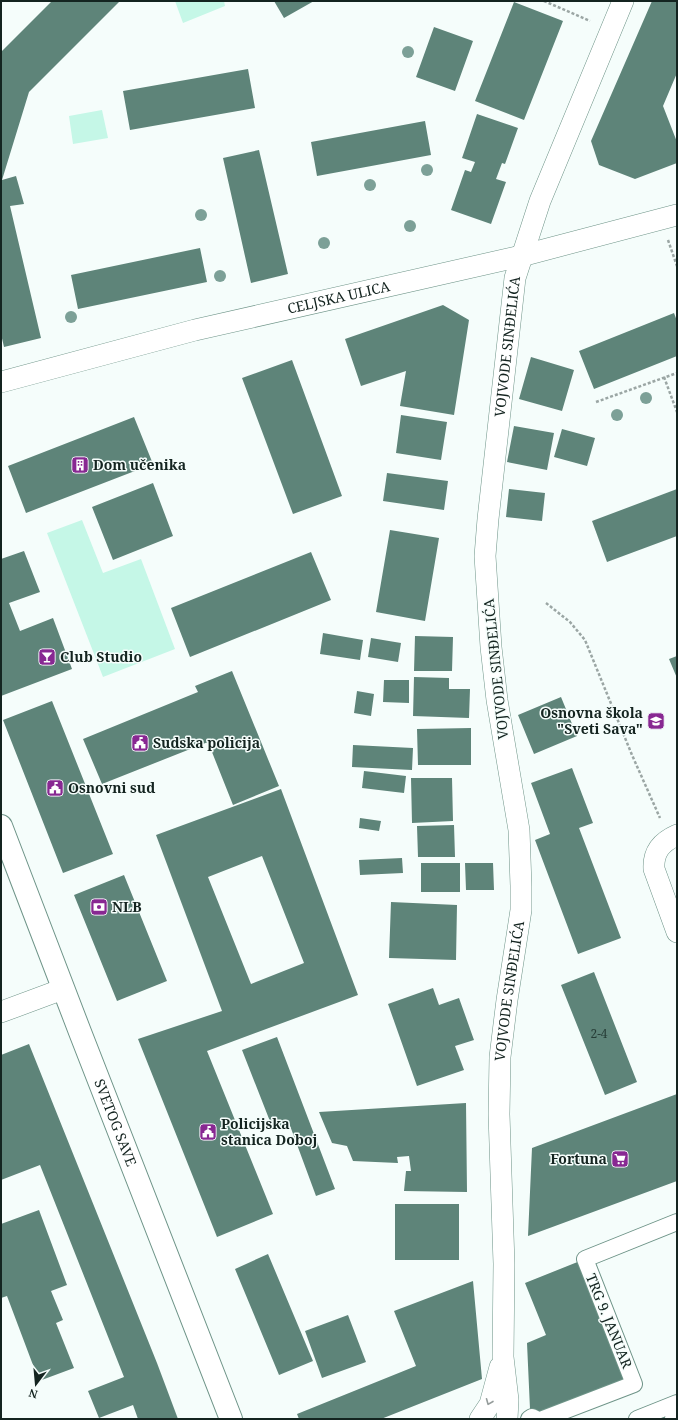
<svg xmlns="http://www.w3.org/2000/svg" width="678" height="1420" font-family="'Noto Serif',serif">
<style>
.green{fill:#c5f7e7}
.building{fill:#5e8479;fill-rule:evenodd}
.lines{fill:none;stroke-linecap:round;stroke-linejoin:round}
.pedestrian-casing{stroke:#6e9488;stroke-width:18}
.minor-casing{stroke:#6e9488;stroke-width:22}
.tertiary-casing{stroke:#6e9488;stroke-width:24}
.path{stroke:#9ba6a4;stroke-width:2.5;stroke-dasharray:3 2;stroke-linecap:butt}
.pedestrian{stroke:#fff;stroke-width:16}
.minor{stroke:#fff;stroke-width:21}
.tertiary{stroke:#fff;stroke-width:22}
.tree{fill:#7ca097}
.oneway{stroke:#959c9b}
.labels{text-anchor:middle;stroke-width:3;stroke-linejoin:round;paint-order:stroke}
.number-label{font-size:12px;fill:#263c36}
.street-label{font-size:14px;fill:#142420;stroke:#f5fdfb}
.poi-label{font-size:14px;font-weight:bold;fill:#142420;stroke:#f5fdfb;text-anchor:start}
</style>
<rect width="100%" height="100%" fill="#f5fdfb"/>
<!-- green -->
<path class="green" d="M 175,1 L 224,1 L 225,6 L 183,23 Z
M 102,110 L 108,138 L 73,144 L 69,116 Z
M 82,520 L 103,573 L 141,559 L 175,649 L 103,677 L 47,533 Z"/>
<!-- building -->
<path class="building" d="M 52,1 L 120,1 L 29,92 L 2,180 L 16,176 L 24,204 L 10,206 L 41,338 L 4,347 L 1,334 L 1,52 Z
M 274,1 L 314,1 L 284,18 Z
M 652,1 L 677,1 L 677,73 L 663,106 L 677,142 L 677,163 L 635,179 L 599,165 L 591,141 Z
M 514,2 L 563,21 L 524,120 L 475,101 Z
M 434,27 L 473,41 L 455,91 L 416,77 Z
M 248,69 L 255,108 L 130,130 L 123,91 Z
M 477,114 L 518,128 L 505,164 L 502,163 L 496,179 L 506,182 L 491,224 L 451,210 L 465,170 L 471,172 L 475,162 L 462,158 Z
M 425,121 L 431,155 L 317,176 L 311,142 Z
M 259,150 L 288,274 L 251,283 L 223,158 Z
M 200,248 L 207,282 L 78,309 L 71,275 Z
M 443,305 L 469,320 L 454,415 L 400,406 L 406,371 L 361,386 L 345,339 Z
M 674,313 L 677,321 L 677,356 L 594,389 L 579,351 Z
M 531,357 L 574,370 L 562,411 L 519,399 Z
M 292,360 L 342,496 L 293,514 L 242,378 Z
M 401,415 L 447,422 L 441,460 L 396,453 Z
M 134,417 L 153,464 L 26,513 L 8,466 Z
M 514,426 L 554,433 L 547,470 L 507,462 Z
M 562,429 L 595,438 L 587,466 L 554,457 Z
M 387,473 L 448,481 L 444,510 L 383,501 Z
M 153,483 L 173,536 L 113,560 L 92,507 Z
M 509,489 L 545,493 L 542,521 L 506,517 Z
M 677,489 L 677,536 L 607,562 L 592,521 Z
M 390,530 L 439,538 L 425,621 L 376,612 Z
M 24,551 L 40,592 L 9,603 L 20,631 L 53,618 L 72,669 L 1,696 L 1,559 Z
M 311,552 L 331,600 L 190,657 L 171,608 Z
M 323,633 L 363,640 L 360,660 L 320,654 Z
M 415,636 L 453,637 L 452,671 L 414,671 Z
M 371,638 L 401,643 L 398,662 L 368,657 Z
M 677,656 L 677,678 L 669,659 Z
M 232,671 L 279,786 L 233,805 L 208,742 L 102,784 L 83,739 L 198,692 L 195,686 Z
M 414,677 L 449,678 L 449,689 L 470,689 L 469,718 L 413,716 Z
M 384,680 L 409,680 L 409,703 L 383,702 Z
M 357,691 L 374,694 L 371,716 L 354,713 Z
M 561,697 L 577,736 L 534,754 L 518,715 Z
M 52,701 L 113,854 L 63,873 L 3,720 Z
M 471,728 L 471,765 L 418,765 L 417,729 Z
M 353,745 L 413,748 L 412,770 L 352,767 Z
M 572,768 L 593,823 L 579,828 L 621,938 L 578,954 L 535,840 L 550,834 L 531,783 Z
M 364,771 L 406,776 L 404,793 L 362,788 Z
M 411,778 L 452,778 L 453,821 L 412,823 Z
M 281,789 L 358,995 L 207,1051 L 273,1214 L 217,1237 L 138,1039 L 222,1011 L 156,835 ZM 262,856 L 304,963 L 251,984 L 208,877 Z
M 360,818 L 381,821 L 379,831 L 359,828 Z
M 454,825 L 455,857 L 418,857 L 417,826 Z
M 402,858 L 403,873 L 360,875 L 359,860 Z
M 421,863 L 460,863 L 460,892 L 421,892 Z
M 465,863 L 493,863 L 494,890 L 466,890 Z
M 124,875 L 167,981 L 117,1001 L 74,895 Z
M 391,902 L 457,905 L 456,960 L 389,958 Z
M 594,972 L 637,1082 L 605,1095 L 561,985 Z
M 433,988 L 439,1005 L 459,998 L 474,1040 L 455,1046 L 464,1070 L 417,1086 L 388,1004 Z
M 277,1037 L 335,1189 L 316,1196 L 289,1123 L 273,1129 L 242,1050 Z
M 29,1044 L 157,1363 L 178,1419 L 138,1419 L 133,1405 L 99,1418 L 88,1391 L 124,1377 L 40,1165 L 1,1180 L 1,1055 Z
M 677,1094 L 677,1181 L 528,1236 L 532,1148 Z
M 466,1103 L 467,1192 L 404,1191 L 406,1171 L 411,1171 L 409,1156 L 397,1157 L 398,1163 L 353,1161 L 347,1146 L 332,1143 L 319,1112 Z
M 395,1204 L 459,1204 L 459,1260 L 395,1260 Z
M 39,1210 L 67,1285 L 51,1291 L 63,1320 L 56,1323 L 74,1368 L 39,1381 L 7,1296 L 1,1298 L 1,1224 Z
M 268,1254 L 313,1361 L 279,1375 L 235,1269 Z
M 585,1259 L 634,1384 L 532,1417 L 530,1409 L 527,1343 L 546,1335 L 525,1283 Z
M 473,1281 L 482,1379 L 381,1419 L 299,1419 L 297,1414 L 416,1366 L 394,1311 Z
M 348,1315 L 366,1362 L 322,1378 L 305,1331 Z"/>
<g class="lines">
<defs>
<path id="pedestrian" d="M 529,1419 L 532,1417 L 536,1419
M 543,1419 L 634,1384 L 585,1259 L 677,1222
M 637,1419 L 677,1403"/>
<g id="minor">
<path id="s1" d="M 1,382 L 195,330 L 521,256 L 677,215"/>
<path d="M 677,835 C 661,842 653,852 654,869 L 677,932"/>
<path d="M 1,1012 L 63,989"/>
<path d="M 480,1419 L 490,1404 L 500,1367"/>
<path id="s2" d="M 507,1419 L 508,1400 L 503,1357 L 504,1264 L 499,1114 L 500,1057 L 507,1000 L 521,910 L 521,886 L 519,830 L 497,700 L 491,647 L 485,556 L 488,519 L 515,278 L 540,201 L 623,1"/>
</g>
<g id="tertiary">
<path id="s3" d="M 1,826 L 80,1032 L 231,1419"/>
<path d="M 676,1419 L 677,1419"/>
</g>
</defs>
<!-- pedestrian casing -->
<use href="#pedestrian" class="pedestrian-casing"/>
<!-- minor casing -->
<use href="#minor" class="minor-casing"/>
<!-- tertiary casing -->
<use href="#tertiary" class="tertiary-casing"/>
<!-- path -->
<path class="path" d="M 544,1 L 590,21
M 668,240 L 677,266
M 664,377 L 677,412
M 596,402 L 677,373
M 546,603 L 570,622 L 585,640 L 632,755 L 660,818"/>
<!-- pedestrian -->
<use href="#pedestrian" class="pedestrian"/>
<!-- minor -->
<use href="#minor" class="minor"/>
<!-- tertiary -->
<use href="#tertiary" class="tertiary"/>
</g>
<!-- trees -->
<g class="tree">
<circle cx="408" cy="52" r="6"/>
<circle cx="427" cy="170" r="6"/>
<circle cx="370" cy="185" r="6"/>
<circle cx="201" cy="215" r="6"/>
<circle cx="410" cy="226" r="6"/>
<circle cx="324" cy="243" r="6"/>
<circle cx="220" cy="276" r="6"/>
<circle cx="71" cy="317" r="6"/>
<circle cx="646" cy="398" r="6"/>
<circle cx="617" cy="415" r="6"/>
</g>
<!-- one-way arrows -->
<defs><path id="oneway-chevron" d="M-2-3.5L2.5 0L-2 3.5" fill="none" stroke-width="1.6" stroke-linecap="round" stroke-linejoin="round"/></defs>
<use class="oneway" href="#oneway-chevron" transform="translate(489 1402) rotate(112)"/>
<!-- icons -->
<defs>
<symbol id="building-square" viewBox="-11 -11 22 22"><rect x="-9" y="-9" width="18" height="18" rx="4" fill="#882892" stroke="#f5fdfb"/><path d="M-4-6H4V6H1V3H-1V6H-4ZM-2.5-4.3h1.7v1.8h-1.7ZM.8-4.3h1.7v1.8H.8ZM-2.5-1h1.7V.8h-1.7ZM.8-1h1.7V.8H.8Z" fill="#fff"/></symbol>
<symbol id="bar-square" viewBox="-11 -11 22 22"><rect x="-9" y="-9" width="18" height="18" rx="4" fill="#882892" stroke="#f5fdfb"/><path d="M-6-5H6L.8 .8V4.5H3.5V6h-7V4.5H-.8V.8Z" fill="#fff"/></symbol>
<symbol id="school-square" viewBox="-11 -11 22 22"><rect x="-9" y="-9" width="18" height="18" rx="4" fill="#882892" stroke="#f5fdfb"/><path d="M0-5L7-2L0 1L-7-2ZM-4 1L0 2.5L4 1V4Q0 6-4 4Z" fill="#fff"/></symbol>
<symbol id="civic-square" viewBox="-11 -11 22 22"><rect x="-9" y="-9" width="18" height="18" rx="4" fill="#882892" stroke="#f5fdfb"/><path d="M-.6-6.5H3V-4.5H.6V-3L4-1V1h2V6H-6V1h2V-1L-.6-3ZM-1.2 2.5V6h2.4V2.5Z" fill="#fff"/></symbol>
<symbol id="bank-square" viewBox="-11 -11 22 22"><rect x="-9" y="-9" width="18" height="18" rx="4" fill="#882892" stroke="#f5fdfb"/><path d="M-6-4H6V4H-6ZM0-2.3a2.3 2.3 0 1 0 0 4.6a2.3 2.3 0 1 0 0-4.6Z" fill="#fff"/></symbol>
<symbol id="supermarket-square" viewBox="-11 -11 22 22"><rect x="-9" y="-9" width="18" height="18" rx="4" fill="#882892" stroke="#f5fdfb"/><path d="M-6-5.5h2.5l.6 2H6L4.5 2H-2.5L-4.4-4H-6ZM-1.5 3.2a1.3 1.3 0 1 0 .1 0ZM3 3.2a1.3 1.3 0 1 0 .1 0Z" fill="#fff"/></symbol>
</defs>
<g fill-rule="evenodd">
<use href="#building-square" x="70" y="455" width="20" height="20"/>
<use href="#bar-square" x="37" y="647" width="20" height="20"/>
<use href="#school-square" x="646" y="711" width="20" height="20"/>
<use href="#civic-square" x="130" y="733" width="20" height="20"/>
<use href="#civic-square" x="45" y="778" width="20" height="20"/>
<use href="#bank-square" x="89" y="897" width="20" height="20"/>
<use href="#civic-square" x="198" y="1122" width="20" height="20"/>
<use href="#supermarket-square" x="610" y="1149" width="20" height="20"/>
</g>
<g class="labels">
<!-- number labels -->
<g class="number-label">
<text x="599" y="1038">2-4</text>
</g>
<!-- street labels -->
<g class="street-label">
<text dy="5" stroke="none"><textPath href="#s1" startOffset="348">CELJSKA ULICA</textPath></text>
<text dy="5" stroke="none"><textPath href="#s2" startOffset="1078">VOJVODE SINĐELIĆA</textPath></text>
<text transform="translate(496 669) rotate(-96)" y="5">VOJVODE SINĐELIĆA</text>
<text dy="5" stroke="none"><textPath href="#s2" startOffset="429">VOJVODE SINĐELIĆA</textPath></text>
<text dy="5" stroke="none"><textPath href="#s3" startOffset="318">SVETOG SAVE</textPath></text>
<text transform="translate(609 1321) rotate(68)" y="5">TRG 9. JANUAR</text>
</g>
<!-- poi labels -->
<g class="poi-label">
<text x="93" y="470">Dom učenika</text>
<text x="60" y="662">Club Studio</text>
<text x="643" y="718" text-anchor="end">Osnovna škola<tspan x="643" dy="16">"Sveti Sava"</tspan></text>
<text x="153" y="748">Sudska policija</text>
<text x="68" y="793">Osnovni sud</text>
<text x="112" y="912">NLB</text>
<text x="221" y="1129">Policijska<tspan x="221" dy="16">stanica Doboj</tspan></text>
<text x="607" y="1164" text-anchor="end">Fortuna</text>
</g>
</g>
<!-- border -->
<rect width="678" height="1420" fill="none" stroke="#142420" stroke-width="4"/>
<!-- north arrow -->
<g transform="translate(36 1384) rotate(196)" stroke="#f5fdfb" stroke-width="3" paint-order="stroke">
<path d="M0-3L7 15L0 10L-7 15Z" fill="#142420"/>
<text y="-6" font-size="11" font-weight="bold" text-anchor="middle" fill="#142420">N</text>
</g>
</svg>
